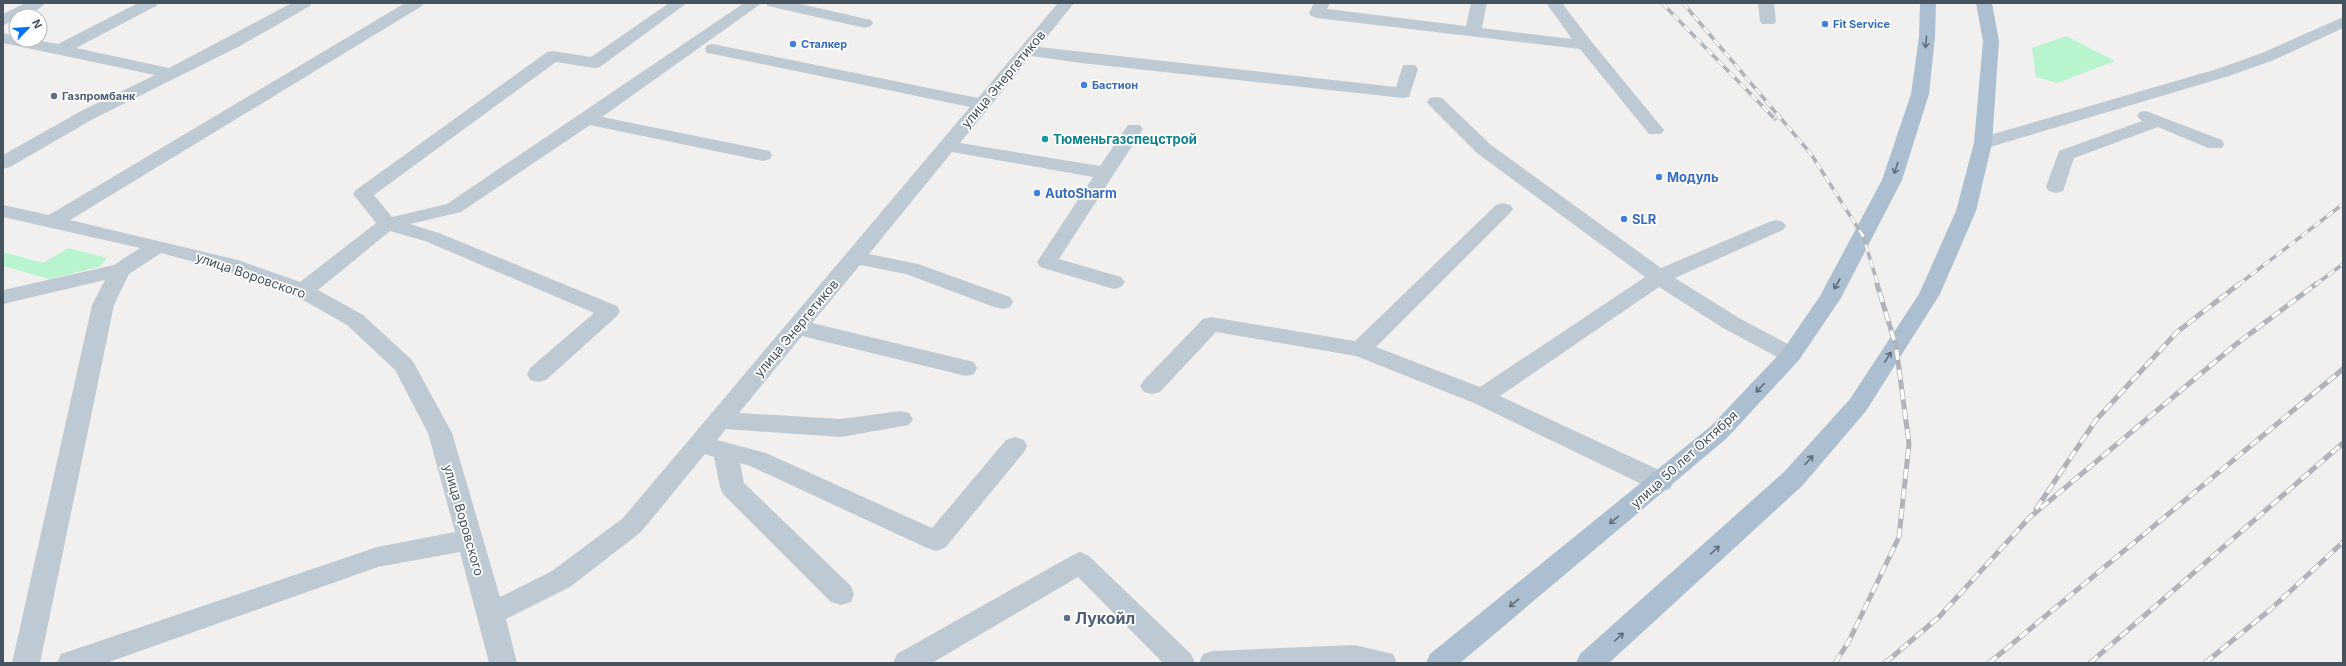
<svg xmlns="http://www.w3.org/2000/svg" width="2346" height="666" font-family="Inter,sans-serif">
<style>
.green{fill:#b8f4ce}
.lines{fill:none;stroke-linecap:round;stroke-linejoin:round}
.minor{fill:#becad3;fill-rule:evenodd}
.major{fill:#abbfd1;fill-rule:evenodd}
.rail-far1-casing{stroke:#b0b4ba;stroke-width:3.5}
.rail-casing{stroke:#b0b4ba;stroke-width:5}
.rail-far1{stroke:#fff;stroke-width:2.5;stroke-dasharray:8;stroke-linecap:butt}
.rail{stroke:#fff;stroke-width:3.5;stroke-dasharray:10;stroke-linecap:butt}
.oneway{stroke:#5e6e7c}
.shop-dot{fill:#3f7fe0;stroke:#fff;stroke-width:1.5}
.service-dot{fill:#5c6f8a;stroke:#fff;stroke-width:1.5}
.culture-dot{fill:#0f9aa8;stroke:#fff;stroke-width:1.5}
.labels{text-anchor:middle;stroke-width:3.5;stroke-linejoin:round;paint-order:stroke}
.far-shop-label{font-size:11px;font-weight:bold;fill:#366cbe;stroke:#fff;text-anchor:start}
.far-service-label{font-size:11px;font-weight:bold;fill:#4e5e75;stroke:#fff;text-anchor:start}
.street-label{font-size:13px;fill:#45535f;stroke:#fff}
.culture-label{font-size:13px;font-weight:bold;fill:#0d838f;stroke:#fff;text-anchor:start}
.shop-label{font-size:13px;font-weight:bold;fill:#366cbe;stroke:#fff;text-anchor:start}
.near-service-label{font-size:16px;font-weight:bold;fill:#4e5e75;stroke:#fff;text-anchor:start}
</style>
<rect width="100%" height="100%" fill="#f2efef"/>
<!-- green -->
<path class="green" d="M 2066,36 L 2115,61 L 2057,83 L 2036,77 L 2032,48 Z
M 68,248 L 107,258 L 99,267 L 49,279 L 3,266 L 3,252 L 43,263 Z"/>
<g class="lines">
<!-- minor -->
<path class="minor" d="M 25,3 L 45,3 C 39,11 25,16 16,16 L 16,20 L 3,25 L 3,14 Z
M 138,3 L 158,3 L 156,6 L 76,48 L 169,68 L 292,3 L 312,3 L 310,6 L 240,46 L 93,119 L 10,167 L 3,169 L 3,155 L 81,111 L 155,75 L 3,43 L 3,33 L 16,36 L 16,40 L 36,40 L 58,44 Z
M 405,3 L 424,3 L 422,6 L 70,220 L 238,260 L 300,282 L 376,223 L 353,194 L 356,190 L 547,52 L 553,51 L 591,57 L 669,3 L 687,3 L 600,67 L 594,68 L 556,62 L 374,195 L 392,217 L 447,204 L 744,3 L 762,3 L 602,117 L 770,151 L 772,155 L 770,159 L 763,161 L 590,125 L 461,212 L 410,224 L 439,233 L 617,306 L 620,311 L 617,316 L 546,380 L 538,382 L 530,380 L 527,374 L 530,368 L 594,313 L 425,241 L 390,231 L 318,290 L 363,315 L 412,360 L 415,365 L 452,433 L 500,597 L 552,571 L 623,518 L 970,107 L 713,54 L 707,53 L 705,49 L 707,45 L 713,44 L 978,98 L 1058,3 L 1074,3 L 1039,47 L 1396,87 L 1403,65 L 1415,65 L 1418,69 L 1409,97 L 1403,98 L 1081,63 L 1031,56 L 960,143 L 1100,166 L 1128,125 L 1140,125 L 1143,129 L 1059,259 L 1121,277 L 1125,282 L 1121,287 L 1114,289 L 1107,287 L 1040,267 L 1037,262 L 1093,177 L 952,152 L 869,254 L 918,264 L 1010,297 L 1013,302 L 1010,307 L 1002,309 L 994,307 L 906,274 L 860,265 L 812,323 L 974,362 L 977,368 L 974,374 L 966,376 L 802,336 L 739,413 L 841,419 L 901,411 L 909,413 L 913,419 L 909,425 L 841,437 L 726,429 L 717,440 L 766,453 L 932,528 L 1006,440 L 1015,437 L 1024,440 L 1027,446 L 1024,452 L 945,548 L 936,551 L 927,548 L 750,466 L 740,463 L 744,483 L 851,586 L 854,594 L 851,602 L 841,605 L 831,602 L 723,494 L 720,487 L 714,457 L 705,454 L 641,532 L 570,587 L 506,619 L 517,663 L 489,663 L 460,552 L 378,567 L 106,663 L 57,663 L 61,654 L 377,547 L 455,532 L 428,433 L 395,370 L 347,325 L 296,296 L 224,270 L 161,253 L 129,274 L 114,305 L 40,663 L 12,663 L 92,305 L 105,280 L 3,304 L 3,290 L 114,265 L 140,248 L 3,217 L 3,205 L 49,215 Z
M 766,3 L 796,3 L 871,20 L 873,23 L 871,26 L 865,28 L 768,6 Z
M 1314,3 L 1330,3 L 1327,9 L 1466,26 L 1471,3 L 1487,3 L 1482,28 L 1572,39 L 1546,3 L 1562,3 L 1591,41 L 1664,130 L 1661,134 L 1649,134 L 1580,49 L 1317,18 L 1311,16 L 1309,13 Z
M 1758,3 L 1774,3 L 1776,21 L 1774,24 L 1762,24 L 1760,21 Z
M 2343,17 L 2343,28 L 2274,60 L 2229,76 L 1990,147 L 1976,147 L 1974,143 L 1976,139 L 2217,69 L 2262,53 Z
M 1436,97 L 1442,98 L 1491,145 L 1661,268 L 1769,222 L 1776,220 L 1783,222 L 1786,226 L 1783,230 L 1675,278 L 1739,318 L 1799,350 L 1802,355 L 1799,360 L 1791,363 L 1783,360 L 1723,328 L 1659,287 L 1500,396 L 1670,475 L 1673,482 L 1670,489 L 1661,491 L 1652,489 L 1474,403 L 1356,356 L 1216,332 L 1160,392 L 1152,394 L 1144,392 L 1140,386 L 1144,380 L 1203,319 L 1211,317 L 1355,341 L 1496,205 L 1503,203 L 1510,205 L 1513,209 L 1510,213 L 1376,347 L 1480,387 L 1645,277 L 1477,153 L 1430,106 L 1427,102 L 1430,98 Z
M 2146,111 L 2222,140 L 2224,144 L 2222,148 L 2208,148 L 2158,127 L 2074,158 L 2063,191 L 2056,193 L 2049,191 L 2046,187 L 2059,151 L 2142,121 L 2137,116 L 2140,112 Z
M 1080,552 L 1089,556 L 1191,654 L 1195,663 L 1163,663 L 1078,577 L 932,663 L 893,663 L 897,654 L 1071,556 Z
M 1354,645 L 1393,654 L 1397,663 L 1199,663 L 1203,654 L 1213,651 Z"/>
<!-- major -->
<path class="major" d="M 1920,3 L 1936,3 L 1935,37 L 1929,94 L 1902,180 L 1841,298 L 1799,360 L 1727,438 L 1460,663 L 1426,663 L 1430,654 L 1711,426 L 1783,350 L 1820,296 L 1882,180 L 1911,94 L 1919,37 Z
M 1976,3 L 1992,3 L 1999,41 L 1992,143 L 1976,211 L 1940,294 L 1866,411 L 1802,486 L 1609,663 L 1576,663 L 1580,654 L 1784,472 L 1850,399 L 1919,294 L 1956,211 L 1974,143 L 1983,41 Z"/>
<defs>
<path id="rail-far1" d="M 1662,3 L 1775,119
M 1683,3 L 1811,154 L 1863,236 L 1878,285
M 2238,285 L 2343,204
M 2315,285 L 2343,264"/>
<path id="rail" d="M 2036,509 L 2096,420 L 2177,332 L 2239,284
M 1835,663 L 1849,641 L 1899,537 L 1909,444 L 1896,346 L 1877,284
M 1885,663 L 1939,617 L 2029,518 L 2235,345 L 2316,284
M 1989,663 L 2343,369
M 2090,663 L 2343,443
M 2205,663 L 2271,609 L 2343,542"/>
</defs>
<!-- rail-far1 casing -->
<use href="#rail-far1" class="rail-far1-casing"/>
<!-- rail casing -->
<use href="#rail" class="rail-casing"/>
<!-- rail-far1 -->
<use href="#rail-far1" class="rail-far1"/>
<!-- rail -->
<use href="#rail" class="rail"/>
</g>
<!-- one-way arrows -->
<defs><path id="oneway-shaft" d="M-6 0H5M1.5-3L5.5 0L1.5 3" fill="none" stroke-width="1.6" stroke-linecap="round" stroke-linejoin="round"/></defs>
<g class="oneway">
<use href="#oneway-shaft" transform="translate(1926 42) rotate(96)"/>
<use href="#oneway-shaft" transform="translate(1896 168) rotate(108)"/>
<use href="#oneway-shaft" transform="translate(1837 284) rotate(119)"/>
<use href="#oneway-shaft" transform="translate(1888 357) rotate(-57)"/>
<use href="#oneway-shaft" transform="translate(1760 388) rotate(134)"/>
<use href="#oneway-shaft" transform="translate(1809 460) rotate(-49)"/>
<use href="#oneway-shaft" transform="translate(1614 520) rotate(141)"/>
<use href="#oneway-shaft" transform="translate(1715 550) rotate(-42)"/>
<use href="#oneway-shaft" transform="translate(1514 603) rotate(141)"/>
<use href="#oneway-shaft" transform="translate(1619 637) rotate(-42)"/>
</g>
<!-- markers -->
<g class="shop-dot">
<circle cx="1825" cy="24" r="4"/>
<circle cx="793" cy="44" r="4"/>
<circle cx="1084" cy="85" r="4"/>
<circle cx="1659" cy="177" r="4"/>
<circle cx="1037" cy="193" r="4"/>
<circle cx="1624" cy="219" r="4"/>
</g>
<g class="service-dot">
<circle cx="54" cy="96" r="4"/>
<circle cx="1067" cy="618" r="4"/>
</g>
<circle class="culture-dot" cx="1045" cy="139" r="4"/>
<g class="labels">
<!-- far-shop labels -->
<g class="far-shop-label">
<text x="1833" y="28">Fit Service</text>
<text x="801" y="48">Сталкер</text>
<text x="1092" y="89">Бастион</text>
</g>
<!-- far-service labels -->
<g class="far-service-label">
<text x="62" y="100">Газпромбанк</text>
</g>
<!-- street labels -->
<g class="street-label">
<text transform="translate(1003 79) rotate(-50)" y="5">улица Энергетиков</text>
<text transform="translate(251 275) rotate(19)" y="5">улица Воровского</text>
<text transform="translate(796 328) rotate(-50)" y="5">улица Энергетиков</text>
<text transform="translate(1684 459) rotate(-42)" y="5">улица 50 лет Октября</text>
<text transform="translate(464 520) rotate(74)" y="5">улица Воровского</text>
</g>
<!-- culture labels -->
<g class="culture-label">
<text x="1053" y="144">Тюменьгазспецстрой</text>
</g>
<!-- shop labels -->
<g class="shop-label">
<text x="1667" y="182">Модуль</text>
<text x="1045" y="198">AutoSharm</text>
<text x="1632" y="224">SLR</text>
</g>
<!-- near-service labels -->
<g class="near-service-label">
<text x="1075" y="624">Лукойл</text>
</g>
</g>
<!-- border -->
<rect width="2346" height="666" fill="none" stroke="#45535f" stroke-width="8"/>
<!-- north arrow -->
<g transform="translate(28 28) rotate(65)"><circle r="19" fill="#ffffff" stroke="#b5babf"/>
<path d="M0-3L7 15L0 10L-7 15Z" fill="#0474f7"/>
<text y="-6" font-size="11" font-weight="bold" text-anchor="middle" fill="#45535f">N</text>
</g>
</svg>
